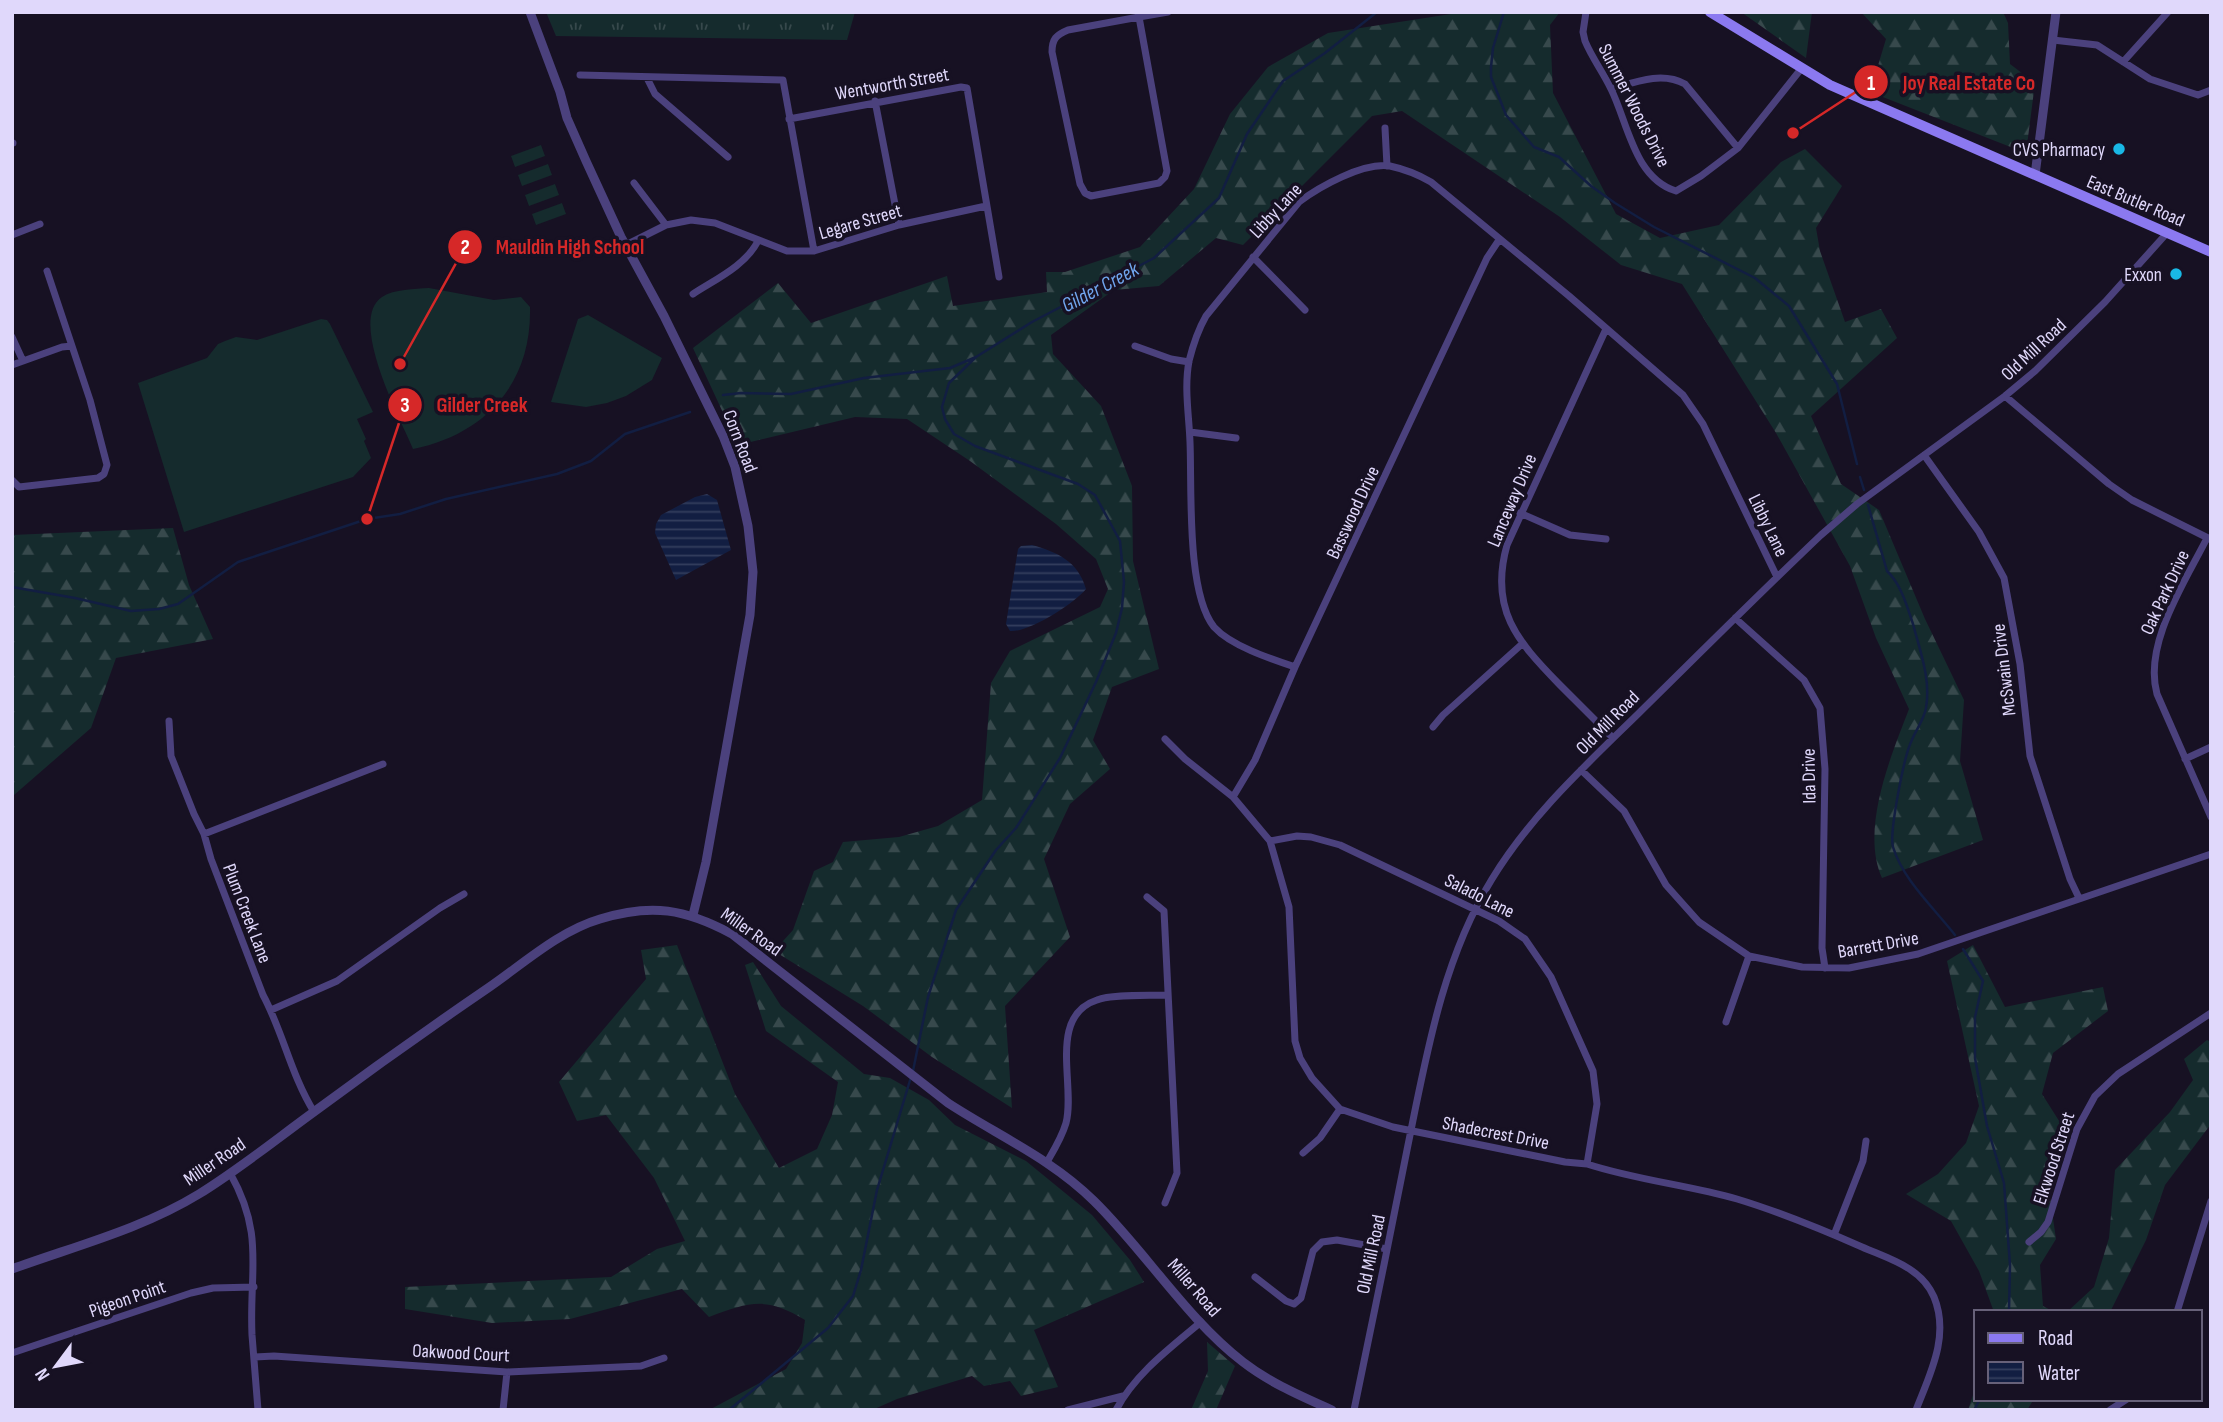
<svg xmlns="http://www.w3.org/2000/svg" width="2223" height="1422" font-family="'Sofia Sans Condensed',sans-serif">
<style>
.grass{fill:url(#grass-tufts)}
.forest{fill:url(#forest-firs)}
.pitch{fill:#152b2d}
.water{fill:url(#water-rules)}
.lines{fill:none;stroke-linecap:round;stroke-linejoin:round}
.stream{stroke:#121e42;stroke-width:2.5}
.minor{stroke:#4b417d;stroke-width:7}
.tertiary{stroke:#4b417d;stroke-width:9}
.secondary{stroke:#8b79f0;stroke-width:10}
.poi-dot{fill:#19b8e5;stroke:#171123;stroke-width:2.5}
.labels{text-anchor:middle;stroke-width:7;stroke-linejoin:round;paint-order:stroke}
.street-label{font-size:19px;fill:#e0d8fb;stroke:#171123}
.poi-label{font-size:19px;fill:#e0d8fb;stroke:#171123;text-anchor:end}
.water-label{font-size:21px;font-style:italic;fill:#71a6ef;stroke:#171123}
.leader{fill:none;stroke:#d62828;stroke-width:2.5}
.callout-dot{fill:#d62828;stroke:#171123;stroke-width:2.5}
.mark-label{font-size:21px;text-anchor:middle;font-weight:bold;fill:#fff}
.callout-label{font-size:21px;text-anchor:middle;font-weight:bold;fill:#d62828;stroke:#171123;stroke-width:7;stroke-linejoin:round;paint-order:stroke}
</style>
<defs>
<pattern id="grass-tufts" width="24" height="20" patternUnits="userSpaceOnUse" patternTransform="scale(1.75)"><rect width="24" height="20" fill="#152b2d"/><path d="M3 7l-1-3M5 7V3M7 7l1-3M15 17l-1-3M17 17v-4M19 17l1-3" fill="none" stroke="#37494c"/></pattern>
<pattern id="forest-firs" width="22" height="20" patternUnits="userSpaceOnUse" patternTransform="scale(1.75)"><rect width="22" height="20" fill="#152b2d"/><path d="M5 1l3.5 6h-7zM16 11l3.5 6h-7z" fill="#37494c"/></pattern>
<pattern id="water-rules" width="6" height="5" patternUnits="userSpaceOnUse" patternTransform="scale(1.75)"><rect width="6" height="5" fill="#121e42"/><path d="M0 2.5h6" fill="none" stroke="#343e5e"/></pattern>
</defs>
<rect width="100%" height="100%" fill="#171123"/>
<!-- grass -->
<path class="grass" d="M 546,12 L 855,12 L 847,40 L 556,36 Z"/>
<!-- forest -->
<path class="forest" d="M 1464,12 L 1560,12 L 1550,25 L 1553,93 L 1616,214 L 1660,238 L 1719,225 L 1781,162 L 1805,149 L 1842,186 L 1816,228 L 1820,251 L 1845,322 L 1881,309 L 1897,338 L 1811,416 L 1841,484 L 1879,510 L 1925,619 L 1964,700 L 1960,761 L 1983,840 L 1882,878 C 1860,829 1891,756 1909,709 L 1876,638 L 1850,566 L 1776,433 L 1682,284 L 1621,265 L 1560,217 L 1402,111 L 1372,116 L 1243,245 L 1216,238 L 1159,286 L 1114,290 L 1051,335 L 1053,354 L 1101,406 L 1132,486 L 1133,561 L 1159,669 L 1112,687 L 1093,740 L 1110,769 L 1070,804 L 1044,859 L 1070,937 L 1005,1006 L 1012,1108 L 932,1057 L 863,1006 L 774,951 L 793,930 L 814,871 L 833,862 L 843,842 L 899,837 L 938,826 L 982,800 L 991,683 L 1010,651 L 1100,607 L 1108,589 L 1096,559 L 1056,524 L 970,461 L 907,419 L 855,417 L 738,445 L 693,348 L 778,283 L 811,323 L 947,276 L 953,306 L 1047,292 L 1046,272 L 1065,272 L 1140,247 L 1194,189 L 1230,114 L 1268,67 L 1328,33 Z
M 1741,12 L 1812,12 L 1806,58 Z
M 1861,12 L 2003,12 L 2008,23 L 2010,64 L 2035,83 L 2026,153 L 1870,92 L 1886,39 Z
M 173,528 L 189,585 L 213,639 L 116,658 L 91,728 L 14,795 L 12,790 L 12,535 Z
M 677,945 L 735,1094 L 779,1168 L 817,1149 L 832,1115 L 838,1082 L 766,1031 L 745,965 L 753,962 L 781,1006 L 864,1074 L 890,1078 L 929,1100 L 955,1125 L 1026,1161 L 1092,1215 L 1130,1260 L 1144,1282 L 1034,1330 L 1058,1387 L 1021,1396 L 1010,1381 L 984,1386 L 972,1376 L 897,1399 L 872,1410 L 709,1410 L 786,1369 L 802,1343 L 805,1320 C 766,1296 750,1302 709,1317 L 682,1289 L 570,1319 L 492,1323 L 405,1309 L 405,1287 L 611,1277 L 657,1249 L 685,1241 L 654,1178 L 606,1115 L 577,1121 L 559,1082 L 646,979 L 641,950 Z
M 1973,945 L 2005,1007 L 2103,987 L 2108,1011 L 2053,1053 L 2042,1094 L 2061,1124 L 2050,1198 L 2056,1239 L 2040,1265 L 2043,1306 L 2054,1312 L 1994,1312 L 1979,1271 L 1951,1221 L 1906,1194 L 1938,1174 L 1966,1143 L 1979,1106 L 1947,961 Z
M 2207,1040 L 2211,1042 L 2211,1124 L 2165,1185 L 2146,1240 L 2110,1312 L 2067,1312 L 2094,1287 L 2109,1238 L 2115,1170 L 2170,1112 L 2193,1080 L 2184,1059 Z
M 1207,1342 L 1235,1366 L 1216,1410 L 1191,1410 L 1208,1371 Z
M 1976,1386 L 1976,1399 L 2034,1399 L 2027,1410 L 1968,1410 Z"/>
<!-- pitch -->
<path class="pitch" d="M 541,145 L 545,156 L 515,167 L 511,156 Z
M 548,164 L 552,175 L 522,186 L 518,175 Z
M 555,184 L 559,195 L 529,206 L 525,195 Z
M 562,203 L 566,214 L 536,225 L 532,214 Z
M 429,288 L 494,300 L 521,297 L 530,307 C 532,383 486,434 413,449 C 401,420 347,320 382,297 C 394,289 415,289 429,288 Z
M 588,315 L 662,358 L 652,380 L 626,396 L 607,403 L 586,407 L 551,402 L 578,319 Z
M 321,319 L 327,320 L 330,324 L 373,412 L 357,419 L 366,439 L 364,441 L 371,458 L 353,477 L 184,532 L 138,383 L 207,358 L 218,344 L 225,341 L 236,337 L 257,340 Z"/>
<!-- water -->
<path class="water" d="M 707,494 L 717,500 L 731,550 L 676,580 L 655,533 L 656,524 L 661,515 L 695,497 Z
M 1032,545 C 1057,552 1078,561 1086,589 C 1074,604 1028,633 1010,631 L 1006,624 L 1018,549 L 1021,546 Z"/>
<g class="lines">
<!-- stream -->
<path class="stream" d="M 1504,12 L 1493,48 L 1491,67 L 1491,77 L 1506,115 L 1534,147 L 1559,157 L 1591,186 L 1615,203 L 1654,227 L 1755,278 L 1789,306 L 1837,384 L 1857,464
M 723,395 L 741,393 L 791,394 L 864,378 L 950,368 L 976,357 L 1032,322 L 1154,258 L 1219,198 L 1247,134 L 1283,81 L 1325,53 L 1377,12
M 1860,477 L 1864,490
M 1868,505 L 1887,571 C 1901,584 1907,606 1913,624 C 1920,651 1931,679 1926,708 C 1924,720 1915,731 1911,742 C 1904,757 1889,833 1893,847 C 1903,880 1934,908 1955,935
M 12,587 L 75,598 L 131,611 L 159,609 L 178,604 L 238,562 L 367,519 L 400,514 L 446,499 L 557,474 L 591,461 L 625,434 L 690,412
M 1963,949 L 1983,981 L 1975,1017 L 1975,1058 L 1987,1126 L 2004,1183 L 2010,1265 L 2009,1312
M 913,1071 L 928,997 L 956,910 L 996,850 L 1016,828 L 1060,758 L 1096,682 L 1116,633 L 1122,608 L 1124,582 L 1120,541 L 1095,495 L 1078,484 L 975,446 L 954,434 L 945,419 L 942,407 L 949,383 L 976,357
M 729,1410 L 828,1328 L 853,1296 L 861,1270 L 877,1190 L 911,1077
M 1974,1410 L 1980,1399"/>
<!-- minor -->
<path class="minor" d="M 1586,12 L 1583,32 L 1585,41 C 1592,58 1603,72 1611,89 C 1628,123 1634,178 1676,191 L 1701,176 L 1738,148 L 1801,69
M 1139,17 L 1167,171 L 1165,177 L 1159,183 L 1091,196 L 1085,193 L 1080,184 L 1052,52 C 1052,39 1056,35 1068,30 Z
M 1139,17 L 1168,12
M 2053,40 L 2097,45 L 2150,79 L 2198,95 L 2211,90
M 2123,62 L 2168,12
M 580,75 L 783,80 L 814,251
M 647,78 L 655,94 L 728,157
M 1611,89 C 1635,82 1662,71 1685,84 L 1738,148
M 875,101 L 899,225
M 789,119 L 961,87 L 967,88 L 999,277
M 1385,128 L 1387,166
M 12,143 L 13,143
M 634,183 L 666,225
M 12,235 L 40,224
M 626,245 L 666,225 L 691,220 L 715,223 L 787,251 L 814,251 L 899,225 L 986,206
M 1253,257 L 1305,310
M 47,271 L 72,346
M 693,294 C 716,279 745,266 758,241
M 1606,329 L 1507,545 C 1489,609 1517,641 1559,684 C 1577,702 1595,720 1613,738
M 12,337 L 23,361
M 1135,346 L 1171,359 L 1189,362
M 12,365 L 62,347 L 72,346 L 90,400 L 107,465 L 104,474 L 98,478 L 19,487 L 12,480
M 2005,396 L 2109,484 L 2132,500 L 2210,539
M 1190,432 L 1236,438
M 1924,455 L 1979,532 L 2004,578 L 2020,664 L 2030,756 L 2070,879 L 2079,898
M 1520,513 L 1570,535 L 1606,539
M 2207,538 C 2185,582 2143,644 2157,694 L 2211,817
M 1735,618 L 1804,680 L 1820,708 L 1825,769 L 1822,948 L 1825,968
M 1295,667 C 1271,659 1231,646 1214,627 C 1186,592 1192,487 1190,442 C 1189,415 1184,388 1189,361 C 1193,345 1198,330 1206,316 L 1299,202 C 1319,187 1363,162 1390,166 C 1404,169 1419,175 1431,182 L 1569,296 L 1683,395 L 1703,424 L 1777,577
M 169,721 L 171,756 L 194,814 L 204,834 L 211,859 L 263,995 C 283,1032 291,1075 314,1112
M 1433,727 L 1443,715 L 1522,644
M 1165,739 L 1185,759 L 1233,797 L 1270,841 L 1289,907 L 1295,1041 L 1300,1058 L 1312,1078 L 1340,1109 L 1393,1127 L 1565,1162 L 1587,1164 C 1636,1180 1688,1185 1737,1199 C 1780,1212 1821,1229 1862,1247 C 1889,1259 1921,1267 1934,1297 C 1950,1336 1930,1374 1916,1410
M 2185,759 L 2211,747
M 1581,770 L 1624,811 L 1666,885 L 1699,922 L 1749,956 L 1802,967 L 1849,968 L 1918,954 L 2211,854
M 1233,797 L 1255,760 L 1295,667 L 1487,258 L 1499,240
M 204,834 L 383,764
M 1270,841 L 1297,836 L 1311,837 L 1340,845 L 1499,921 L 1525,939 L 1551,977 L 1593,1071 L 1597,1104 L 1587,1164
M 1147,897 L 1164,911 L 1177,1173 L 1165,1203
M 271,1010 L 337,981 L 440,908 L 464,894
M 1726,1022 L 1749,956
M 1303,1153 L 1320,1138 L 1340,1109
M 1047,1162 C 1054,1150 1062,1137 1066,1123 C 1076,1086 1047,1016 1097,1000 C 1113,994 1150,996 1168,995
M 230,1173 C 265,1235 249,1270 252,1335 C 254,1360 256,1385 258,1410
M 1834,1235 L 1863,1161 L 1866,1141
M 2029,1242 L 2041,1232 L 2048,1222 L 2077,1129 L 2095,1096 L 2118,1074 L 2211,1013
M 1255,1277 L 1286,1301 L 1294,1304 L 1301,1298 L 1313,1251 L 1322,1242 L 1337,1240 L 1387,1249
M 2177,1312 L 2211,1201
M 12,1353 L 191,1293 L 213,1288 L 254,1287
M 255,1357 L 274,1356 L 507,1372 L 641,1366 L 664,1358
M 503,1410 L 507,1372
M 1068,1410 L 1123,1396
M 1116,1410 C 1135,1374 1170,1348 1201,1322
M 1354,1410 C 1372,1323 1390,1237 1407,1150 C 1426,1057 1442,960 1492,879 C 1531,815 1587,764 1639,713 C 1700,653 1760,593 1821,535 L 1857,504 L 2005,396 L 2035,371 L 2105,302 L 2167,233
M 2110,1410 L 2127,1399"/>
<!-- tertiary -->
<path class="tertiary" d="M 530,12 L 560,92 L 567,118 L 586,161 L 621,237 L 664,316 L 723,436 L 735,467 L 748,526 L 753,572 L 750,615 L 706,862 L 693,915
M 2035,175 L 2056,12
M 12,1269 C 75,1246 142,1229 199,1194 C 238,1170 274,1141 311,1114 C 369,1071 428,1029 488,988 C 523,964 559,931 600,919 C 652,903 685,909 732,934 L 948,1103 C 997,1135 1052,1159 1094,1201 C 1145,1251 1187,1319 1243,1362 C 1270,1383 1301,1396 1332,1410"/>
<!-- secondary -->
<path class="secondary" d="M 1710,12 L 1830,85 L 2211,252"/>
</g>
<!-- markers -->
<g class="poi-dot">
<circle cx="2119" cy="149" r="7"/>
<circle cx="2176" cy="274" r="7"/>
</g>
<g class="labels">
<!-- street labels -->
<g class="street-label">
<text transform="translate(892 83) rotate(-10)" y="7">Wentworth Street</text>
<text transform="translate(1635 105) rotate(63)" y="7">Summer Woods Drive</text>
<text transform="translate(2136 200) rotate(23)" y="7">East Butler Road</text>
<text transform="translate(1275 210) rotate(-47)" y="7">Libby Lane</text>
<text transform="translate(860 221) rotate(-16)" y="7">Legare Street</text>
<text transform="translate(2033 349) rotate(-43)" y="7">Old Mill Road</text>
<text transform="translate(741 441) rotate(69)" y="7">Corn Road</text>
<text transform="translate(1511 500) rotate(-67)" y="7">Lanceway Drive</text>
<text transform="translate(1352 512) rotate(-65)" y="7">Basswood Drive</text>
<text transform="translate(1769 525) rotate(64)" y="7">Libby Lane</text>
<text transform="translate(2164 592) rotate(-65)" y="7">Oak Park Drive</text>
<text transform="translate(2003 670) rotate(-97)" y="7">McSwain Drive</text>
<text transform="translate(1607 722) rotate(-45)" y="7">Old Mill Road</text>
<text transform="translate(1808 776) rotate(-91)" y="7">Ida Drive</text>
<text transform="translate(1480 895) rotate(27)" y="7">Salado Lane</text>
<text transform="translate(248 913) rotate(69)" y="7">Plum Creek Lane</text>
<text transform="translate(752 931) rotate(35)" y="7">Miller Road</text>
<text transform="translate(1878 944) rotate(-10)" y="7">Barrett Drive</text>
<text transform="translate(1496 1132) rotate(11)" y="7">Shadecrest Drive</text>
<text transform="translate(2053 1158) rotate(-72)" y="7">Elkwood Street</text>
<text transform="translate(214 1161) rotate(-34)" y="7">Miller Road</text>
<text transform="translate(1370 1254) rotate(-78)" y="7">Old Mill Road</text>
<text transform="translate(1195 1287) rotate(49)" y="7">Miller Road</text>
<text transform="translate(127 1298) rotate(-19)" y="7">Pigeon Point</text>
<text transform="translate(461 1352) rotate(3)" y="7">Oakwood Court</text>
</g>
<!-- poi labels -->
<g class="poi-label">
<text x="2105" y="156">CVS Pharmacy</text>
<text x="2162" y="281">Exxon</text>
</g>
<!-- water labels -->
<g class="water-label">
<text transform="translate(1100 287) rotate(-28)" y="7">Gilder Creek</text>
</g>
</g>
<!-- callouts -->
<path class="leader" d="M1793 133L1871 82M400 364L465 247M367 519L405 405"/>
<g class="callout-dot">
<circle cx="1793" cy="133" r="7"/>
<circle cx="400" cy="364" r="7"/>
<circle cx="367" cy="519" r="7"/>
<circle cx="1871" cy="82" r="18"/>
<circle cx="465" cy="247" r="18"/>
<circle cx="405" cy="405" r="18"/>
</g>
<g class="mark-label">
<text x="1871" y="90">1</text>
<text x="465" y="254">2</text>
<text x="405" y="412">3</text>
</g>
<g class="callout-label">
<text x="1969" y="90">Joy Real Estate Co</text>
<text x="570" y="254">Mauldin High School</text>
<text x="482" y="412">Gilder Creek</text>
</g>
<!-- border -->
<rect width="2223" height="1422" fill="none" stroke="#e0d8fb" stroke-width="28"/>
<!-- legend -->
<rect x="1974" y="1310" width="228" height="91" fill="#171123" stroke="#676179" stroke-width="2"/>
<rect x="1988" y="1333" width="35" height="10" fill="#8b79f0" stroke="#676179" stroke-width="2"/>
<text x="2038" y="1345" font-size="21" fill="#e0d8fb">Road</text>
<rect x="1988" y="1362" width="35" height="21" fill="url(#water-rules)" stroke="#676179" stroke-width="2"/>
<text x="2038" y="1380" font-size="21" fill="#e0d8fb">Water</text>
<!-- north arrow -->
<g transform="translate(56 1366) rotate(238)" stroke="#171123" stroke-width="5" paint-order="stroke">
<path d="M0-5L12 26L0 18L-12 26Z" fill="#e0d8fb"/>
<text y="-10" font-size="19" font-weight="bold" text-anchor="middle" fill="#e0d8fb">N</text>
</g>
</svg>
